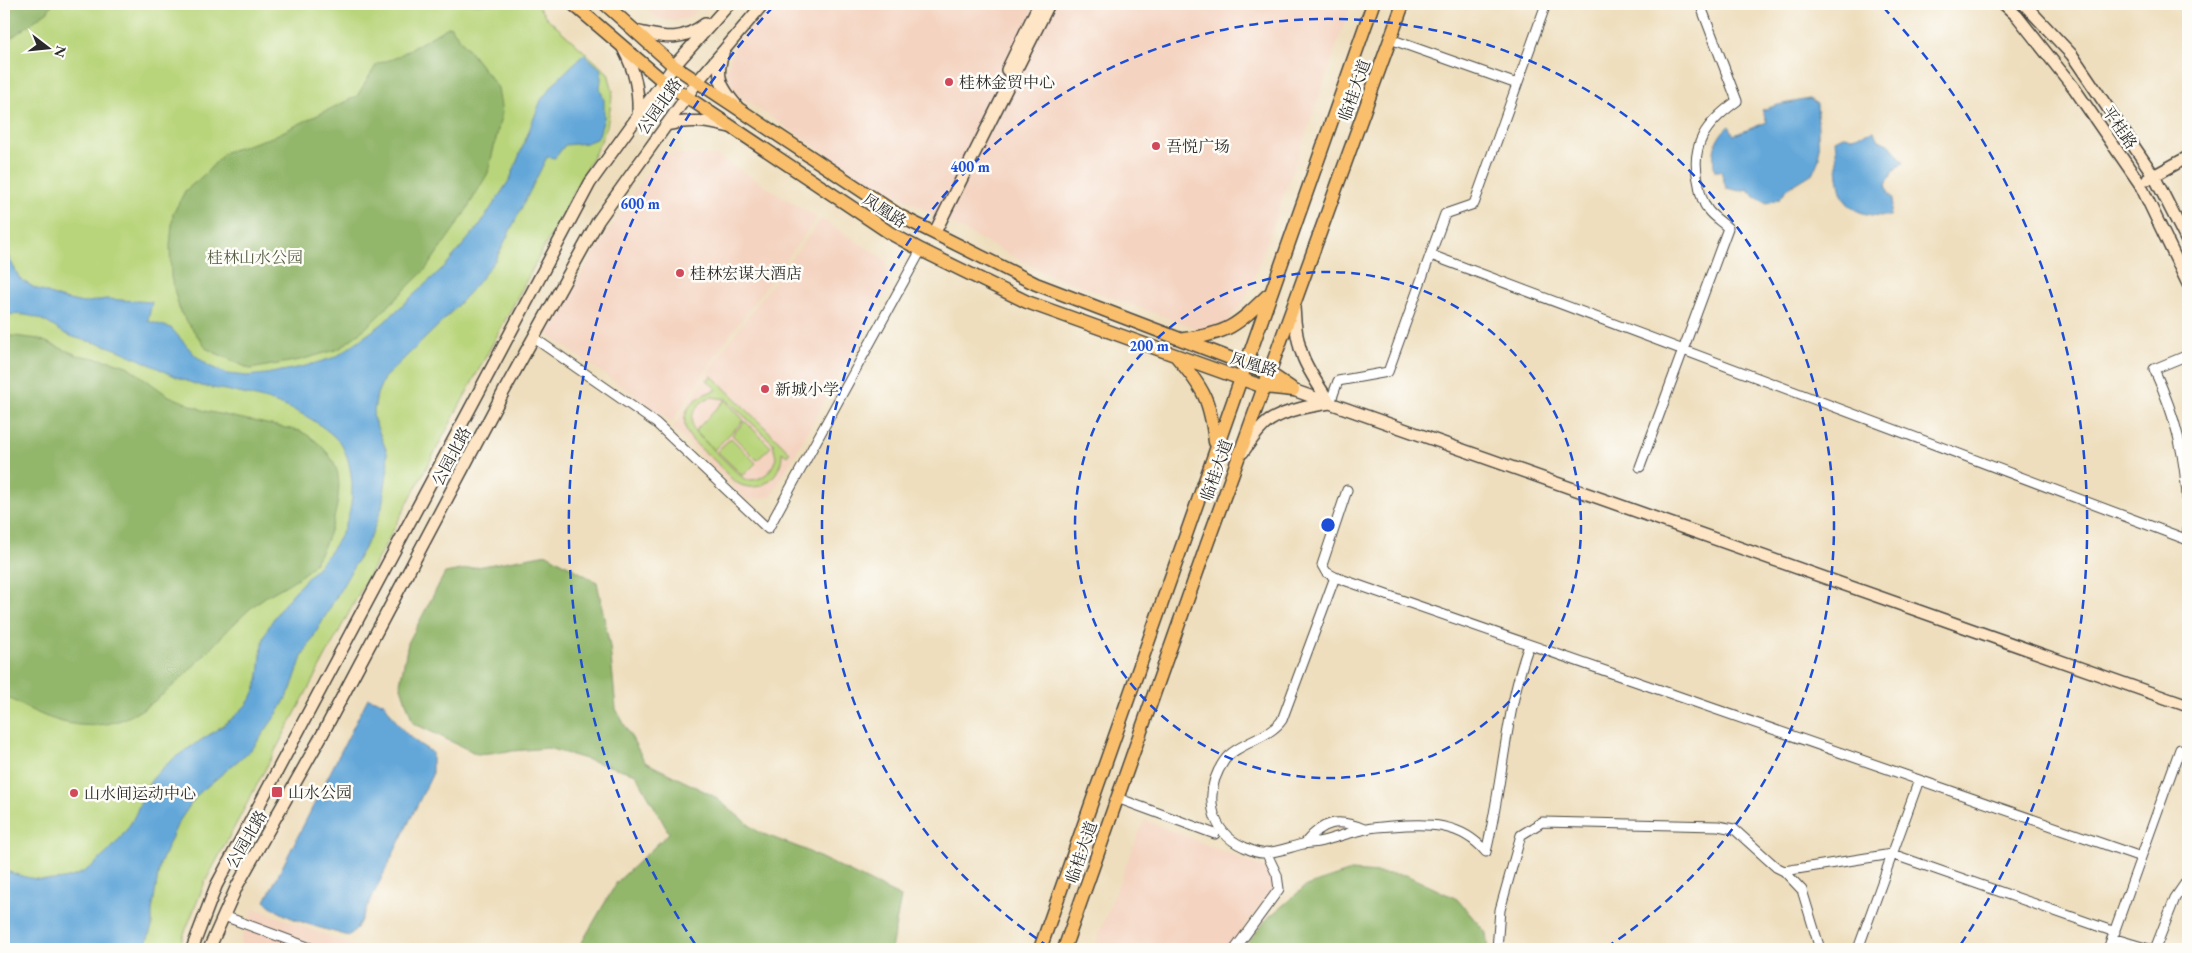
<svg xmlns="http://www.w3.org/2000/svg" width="2192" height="953" font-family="'EB Garamond','Noto Serif SC',serif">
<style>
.built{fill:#f4d3c0}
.green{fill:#b9d57b;stroke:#728053;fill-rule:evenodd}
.forest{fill:#92b66b;stroke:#5e704b}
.water{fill:#64a7d9;stroke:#486982}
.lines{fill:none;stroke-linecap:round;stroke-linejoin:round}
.street-casing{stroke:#484641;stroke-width:11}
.secondary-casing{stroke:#484641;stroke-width:14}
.primary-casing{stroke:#484641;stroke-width:15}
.street{stroke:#fff;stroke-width:9}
.secondary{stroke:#fde5c5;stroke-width:11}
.primary{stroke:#f9bf6d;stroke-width:12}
.ring{fill:none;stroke:#1d4ed8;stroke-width:2.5;stroke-dasharray:9 6}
.poi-dot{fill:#d1495b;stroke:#fdfcf7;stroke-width:2}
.labels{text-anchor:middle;stroke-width:5;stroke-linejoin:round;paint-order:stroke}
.poi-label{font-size:16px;fill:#2b2b2b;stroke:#fdfcf7;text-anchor:start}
.street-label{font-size:16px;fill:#2b2b2b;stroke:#fdfcf7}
.park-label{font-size:16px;fill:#565e43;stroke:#fdfcf7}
.centre{fill:#1d4ed8;stroke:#fdfcf7;stroke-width:2.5}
.ring-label{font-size:15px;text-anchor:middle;font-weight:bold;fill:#1d4ed8;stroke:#fdfcf7;stroke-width:5;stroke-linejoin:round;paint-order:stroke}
</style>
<rect width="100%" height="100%" fill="#fdfcf7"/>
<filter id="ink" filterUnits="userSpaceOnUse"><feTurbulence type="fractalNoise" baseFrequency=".02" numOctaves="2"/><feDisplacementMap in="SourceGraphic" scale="10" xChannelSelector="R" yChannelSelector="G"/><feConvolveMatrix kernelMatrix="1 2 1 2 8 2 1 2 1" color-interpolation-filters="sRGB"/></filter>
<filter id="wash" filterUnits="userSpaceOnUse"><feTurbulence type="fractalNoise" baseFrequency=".0096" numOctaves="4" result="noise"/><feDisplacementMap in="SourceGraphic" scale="20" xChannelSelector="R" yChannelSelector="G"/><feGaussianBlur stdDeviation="1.12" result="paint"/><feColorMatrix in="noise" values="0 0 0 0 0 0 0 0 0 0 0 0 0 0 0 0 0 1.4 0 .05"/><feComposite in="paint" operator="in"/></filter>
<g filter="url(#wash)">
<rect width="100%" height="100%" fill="#eedebd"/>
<!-- built -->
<path class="built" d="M 642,4 L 703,4 L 689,18 L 673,21 L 658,19 Z
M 772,4 L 1351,4 L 1318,100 L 1250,289 L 1240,307 L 1227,322 L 1218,328 L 1201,330 L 1045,273 L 857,174 L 736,94 L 729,83 L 726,70 L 733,51 L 741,38 Z
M 660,153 L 717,156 L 817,218 L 722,346 L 672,422 L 547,334 L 592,255 Z
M 821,219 L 886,260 L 889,287 L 771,497 L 747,500 L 673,428 L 723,350 Z
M 1144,820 L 1275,872 L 1274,890 L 1226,949 L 1093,949 Z
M 254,908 L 362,949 L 238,949 Z"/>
<!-- green -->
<path class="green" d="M 4,4 L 536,4 L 547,18 L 608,73 L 613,91 L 607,126 L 601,141 L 205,882 L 178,949 L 4,949 Z
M 712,376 L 790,452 L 787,456 L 782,452 C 783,473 763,494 741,485 C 731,481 723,469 715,461 C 707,453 693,444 688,434 C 676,411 698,394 717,390 L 707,380 ZM 711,397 L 726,399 L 773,443 L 776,458 C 771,473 760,483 744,479 L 694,431 C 688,416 696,403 711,397 Z
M 725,400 L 744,420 L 714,450 L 695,431 Z
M 745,421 L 771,447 L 757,460 L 732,435 Z
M 731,438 L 756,463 L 743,476 L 717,451 Z"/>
<!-- forest -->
<path class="forest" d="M 4,4 L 52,4 L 48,11 L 4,43 Z
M 450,26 L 498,88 L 502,113 L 488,173 L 461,219 L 425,270 L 368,326 L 339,349 L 300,360 L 250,369 L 207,349 L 180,312 L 171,277 L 170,246 L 173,214 L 185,191 L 206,173 L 225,152 L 272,137 L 357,96 L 377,64 L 395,58 Z
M 13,336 L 39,339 L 77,355 L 111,361 L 127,366 L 167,395 L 205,411 L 300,431 C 315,438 330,452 336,468 C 346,493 327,554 307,571 C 295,581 279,589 265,597 C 255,604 245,613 236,622 C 202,655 158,712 111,723 C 72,732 37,715 4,695 L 4,337 Z
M 547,554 L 597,582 L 610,647 L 616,709 L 645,762 L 712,795 L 758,832 L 803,849 L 901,897 L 891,949 L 578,949 L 617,882 L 669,833 L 636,774 L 548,748 L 477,754 L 413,723 L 400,684 L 408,643 L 445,573 Z
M 1351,871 L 1406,875 L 1457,899 L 1486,933 L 1488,949 L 1242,949 L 1269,917 L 1306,886 Z"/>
<!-- water -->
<path class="water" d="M 584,54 L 602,70 L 600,89 L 604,100 L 604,118 L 599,135 L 596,139 L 586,143 L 565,145 L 555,158 L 547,157 L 496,259 L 475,286 L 443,321 L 384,378 L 377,394 L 373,417 L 387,452 L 388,467 L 382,507 L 371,536 L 302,657 L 291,689 L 279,711 L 253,748 L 197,795 L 178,823 L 160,864 L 152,911 L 152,927 L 144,949 L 4,949 L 4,870 C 29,880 60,886 85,871 C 103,859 121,840 132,821 C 140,807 143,790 154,777 C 179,747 220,735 246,705 C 266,682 256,652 267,630 C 293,578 355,553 352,485 C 351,470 348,454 340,443 C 334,435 325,429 317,423 C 289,404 258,397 225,390 C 214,388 202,387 192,383 C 164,373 138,357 110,347 C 97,342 82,341 68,335 C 59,331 51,324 42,320 C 30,314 17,314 4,315 L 4,248 L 20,279 L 35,288 L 60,298 L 83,303 L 106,299 L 152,302 L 148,321 L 171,328 L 195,355 L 209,366 L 227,374 L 247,376 L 266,374 L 302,367 L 336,357 L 382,324 L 445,266 L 479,226 L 510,179 L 541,100 L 557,80 Z
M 1809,99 L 1817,104 L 1819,159 L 1813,173 L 1787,189 L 1780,199 L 1767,203 L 1755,197 L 1747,189 L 1740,191 L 1726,188 L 1721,171 L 1715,171 C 1711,154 1715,137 1729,126 L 1734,135 L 1767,122 L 1762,110 L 1778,105 Z
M 1874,131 L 1879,140 L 1890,145 L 1904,162 L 1893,171 L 1886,184 L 1889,194 L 1893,199 L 1890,216 C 1831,217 1840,184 1835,140 L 1843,136 L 1853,137 Z
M 368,698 L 384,703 C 400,728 406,737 432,752 L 432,775 L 356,930 L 348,936 C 323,928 283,920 265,901 Z"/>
</g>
<g filter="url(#ink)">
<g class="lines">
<defs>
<path id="street" d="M 1390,39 L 1517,84
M 1431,255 L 2188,540 L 2188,510
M 534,338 L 656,423 L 768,529 L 921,250
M 1330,403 L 1338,381 L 1388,372 L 1445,214 L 1474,204 L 1546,4
M 1640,467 L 1728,228 C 1722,222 1713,217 1708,210 C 1703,203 1700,193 1699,185 C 1689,145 1706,123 1737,101 L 1700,4
M 1347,490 L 1322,565 L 1326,572 L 1335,577 L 2141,857
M 2188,510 C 2185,454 2177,420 2154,369 L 2188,355
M 1335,577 L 1282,720 C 1269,739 1235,744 1224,761 C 1203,792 1209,832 1244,847 C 1250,850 1256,853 1262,853 C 1276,853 1290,847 1303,844 C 1308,843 1313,843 1318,842 C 1333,839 1347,833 1362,830 C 1371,827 1382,827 1392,826 C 1427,823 1461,822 1486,852
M 1117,798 L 1215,834
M 1305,843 C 1323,821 1338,818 1364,829
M 1486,852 C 1503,784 1505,711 1529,645
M 1784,871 L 1892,854 L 2115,932
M 224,916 L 313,949
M 2112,938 L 2149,949
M 1235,949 L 1279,889 L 1277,875 L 1266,852
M 1497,949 L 1500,910 L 1521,835 L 1542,822 L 1718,826 L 1734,829 L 1776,867 L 1784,871 L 1802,890 L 1820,949
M 1858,949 L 1919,780
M 2108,949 L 2180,749
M 2155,949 L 2175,898 L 2188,879"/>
<path id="secondary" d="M 2004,4 L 2017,16 L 2074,88 L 2140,184 L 2188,284
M 2024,4 L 2072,55 L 2154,176 L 2188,243
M 635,31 C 664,37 679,43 705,24
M 623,48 C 635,71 639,90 638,116
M 723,54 C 715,77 721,87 736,105
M 1007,70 L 1039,4
M 666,125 C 691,119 705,121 730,127
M 2148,179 L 2188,157
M 935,232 L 1049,4
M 1293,390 L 2188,706
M 1243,452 C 1250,442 1258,429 1269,421 C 1286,410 1310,406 1330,403 C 1305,366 1296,352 1294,307
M 192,949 L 216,886 L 590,183 L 674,66 L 729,4
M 209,949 L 237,886 L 322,735 L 503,393 L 598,221 L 697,82 L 763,4"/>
<path id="primary" d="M 573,4 L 663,81 L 890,233 L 921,250 L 1027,302 L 1264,387 L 1293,390
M 605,4 L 674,66 L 900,216 L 1036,284 L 1269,373 L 1291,388
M 1184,339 C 1228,334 1237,325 1268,295
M 1176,356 C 1204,389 1210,400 1215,442
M 1040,949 L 1373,4
M 1064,949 L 1207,544 L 1403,4"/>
</defs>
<!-- street casing -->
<use href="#street" class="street-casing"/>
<!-- secondary casing -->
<use href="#secondary" class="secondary-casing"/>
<!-- primary casing -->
<use href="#primary" class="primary-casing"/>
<!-- street -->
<use href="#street" class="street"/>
<!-- secondary -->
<use href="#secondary" class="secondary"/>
<!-- primary -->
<use href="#primary" class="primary"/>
</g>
</g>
<!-- distance rings -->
<g class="ring">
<circle cx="1328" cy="525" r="253"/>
<path d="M1049 947A506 506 0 1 1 1607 947"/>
<path d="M695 944A759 759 0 0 1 773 7M1883 7A759 759 0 0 1 1961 944"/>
</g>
<!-- markers -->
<g class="poi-dot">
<circle cx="949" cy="82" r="5"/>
<circle cx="1156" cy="146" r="5"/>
<circle cx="680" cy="273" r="5"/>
<circle cx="765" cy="389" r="5"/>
<rect x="271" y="786" width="12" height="12" rx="2.5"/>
<circle cx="74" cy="793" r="5"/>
</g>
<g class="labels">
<!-- poi labels -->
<g class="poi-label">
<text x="959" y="88">桂林金贸中心</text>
<text x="1166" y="152">吾悦广场</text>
<text x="690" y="279">桂林宏谋大酒店</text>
<text x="775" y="395">新城小学</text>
<text x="288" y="798">山水公园</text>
<text x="84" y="799">山水间运动中心</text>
</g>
<!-- street labels -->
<g class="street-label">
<text transform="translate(1354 90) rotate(-70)" y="6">临桂大道</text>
<text transform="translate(659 106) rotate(-55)" y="6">公园北路</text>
<text transform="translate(2120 127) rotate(56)" y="6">平桂路</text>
<text transform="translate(885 210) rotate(33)" y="6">凤凰路</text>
<text transform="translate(1254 364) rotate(17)" y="6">凤凰路</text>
<text transform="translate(451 456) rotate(-62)" y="6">公园北路</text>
<text transform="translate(1216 470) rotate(-70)" y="6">临桂大道</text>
<text transform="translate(246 839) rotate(-60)" y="6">公园北路</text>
<text transform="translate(1081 852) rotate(-71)" y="6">临桂大道</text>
</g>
<!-- park labels -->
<g class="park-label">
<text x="255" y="263">桂林山水公园</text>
</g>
</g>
<circle cx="1328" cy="525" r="8" class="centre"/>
<g class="ring-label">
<text x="970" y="172">400 m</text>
<text x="640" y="209">600 m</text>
<text x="1149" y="351">200 m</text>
</g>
<!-- margin -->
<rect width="2192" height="953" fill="none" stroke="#fdfcf7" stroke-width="20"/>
<!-- north arrow -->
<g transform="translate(48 48) rotate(106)" stroke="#fdfcf7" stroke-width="4" paint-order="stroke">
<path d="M0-4L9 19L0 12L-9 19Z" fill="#2b2b2b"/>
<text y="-8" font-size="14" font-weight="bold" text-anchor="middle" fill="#2b2b2b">N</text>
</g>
</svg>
